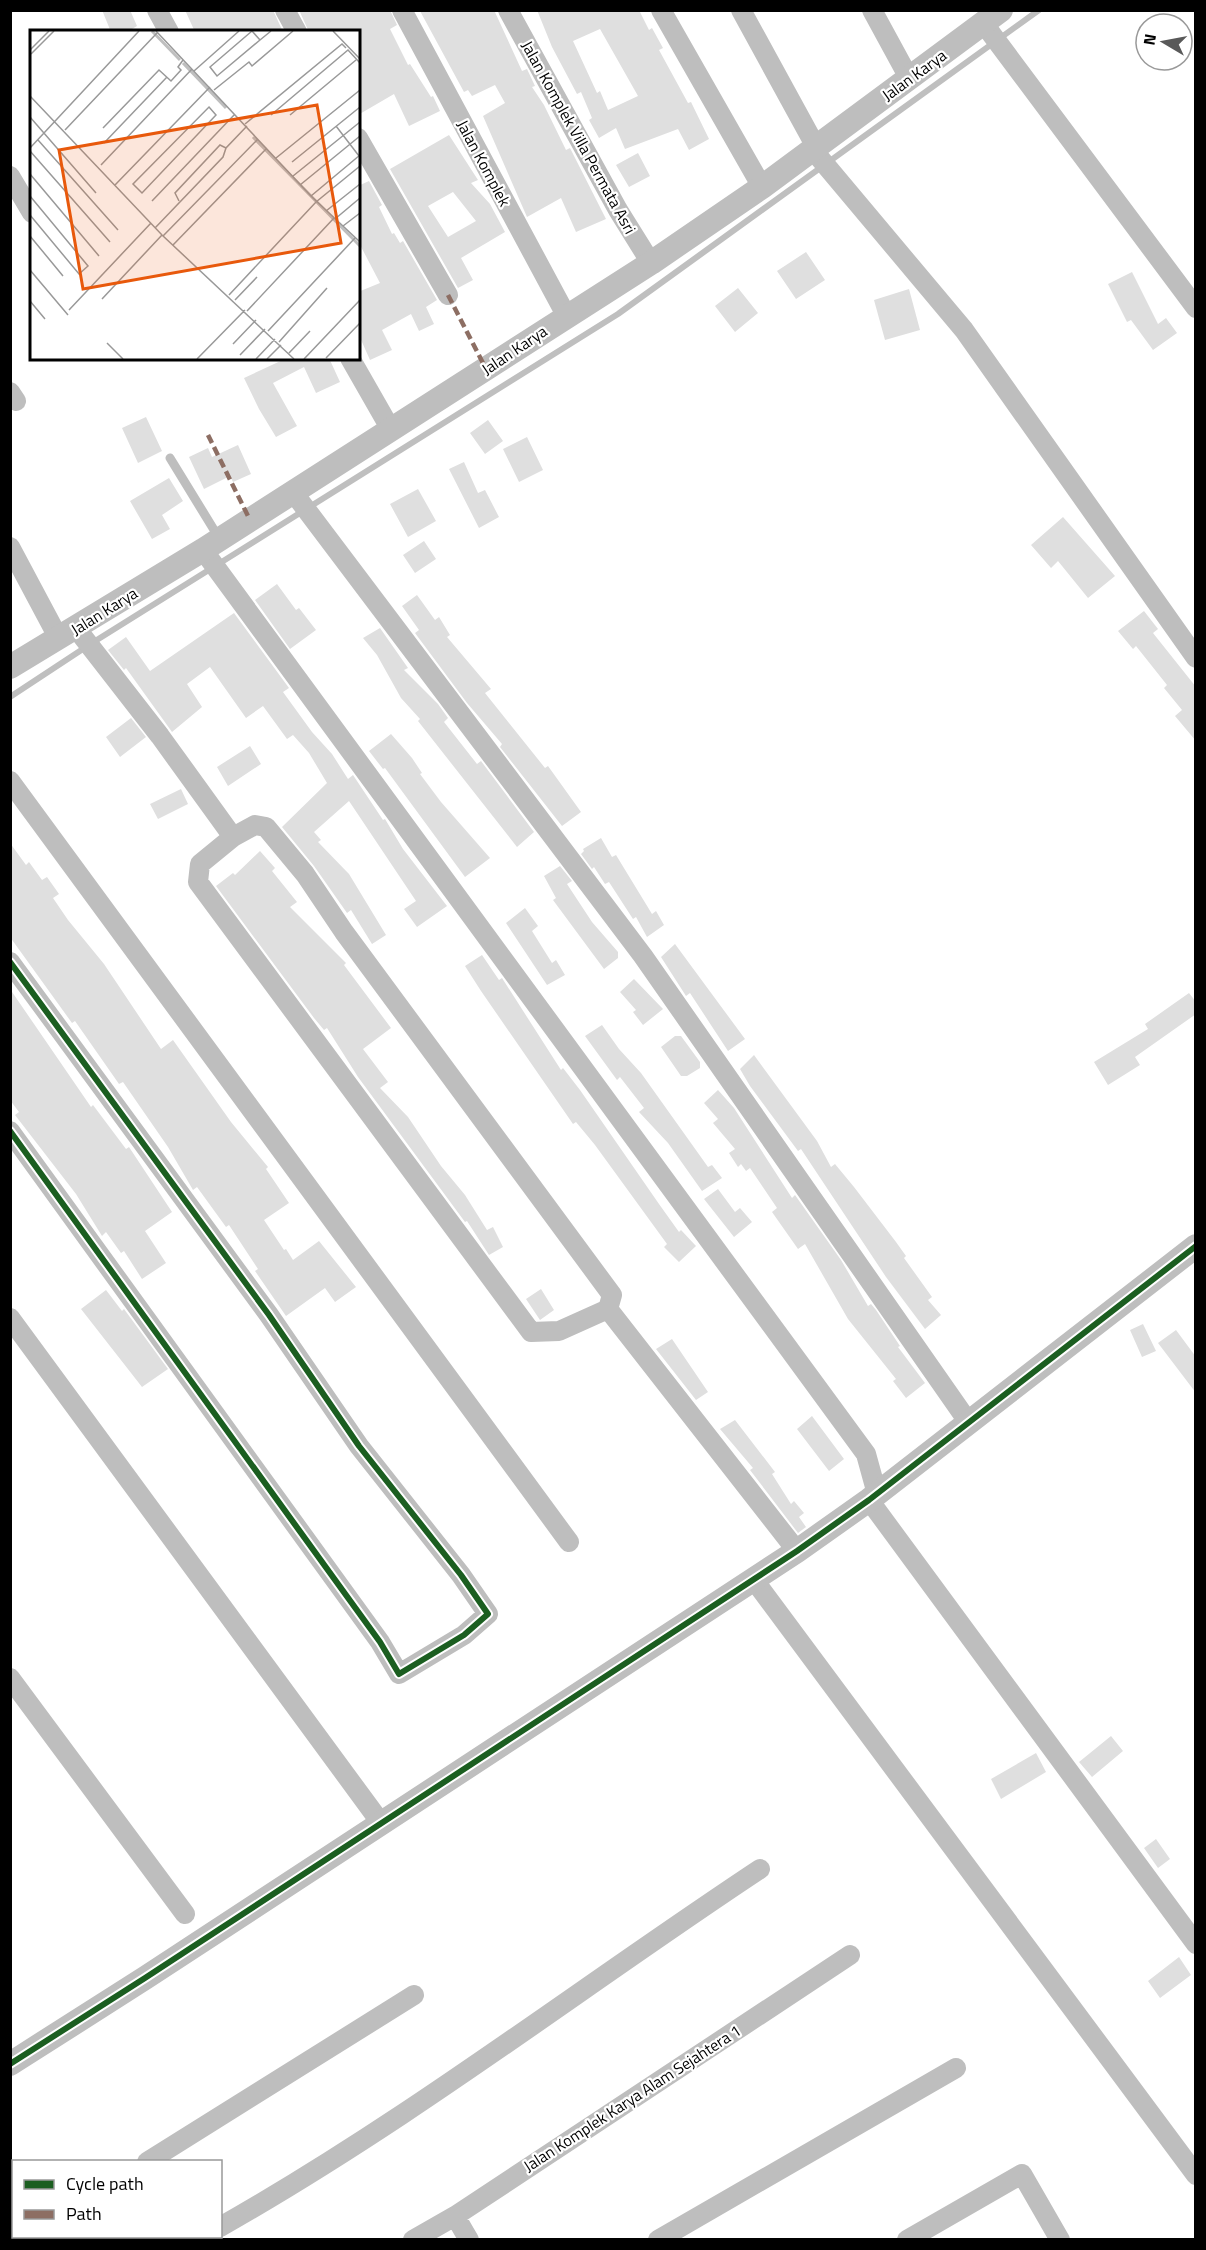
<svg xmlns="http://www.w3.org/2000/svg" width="1206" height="2250" font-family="'Titillium Web',sans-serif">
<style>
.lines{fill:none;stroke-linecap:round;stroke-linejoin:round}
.stream{stroke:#bfbfbf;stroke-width:6}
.building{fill:#dfdfdf;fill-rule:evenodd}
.service{stroke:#bebebe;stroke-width:9}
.minor{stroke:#bebebe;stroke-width:20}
.tertiary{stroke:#bebebe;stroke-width:24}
.quiet{stroke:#8d6e63;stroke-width:4.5;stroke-dasharray:9 4.5;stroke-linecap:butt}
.cycleway-casing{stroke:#fff;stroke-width:10}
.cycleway{stroke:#1b5e20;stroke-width:6}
.labels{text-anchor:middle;stroke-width:4.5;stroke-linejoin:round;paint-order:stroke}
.street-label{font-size:16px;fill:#000;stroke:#fff}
.inset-river{fill:none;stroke:#bfbfbf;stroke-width:3}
.inset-road{fill:none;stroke:#999;stroke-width:1.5}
.view{fill:#e8590c;fill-opacity:0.15;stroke:#e8590c;stroke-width:3}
.inset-edge{fill:none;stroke:#000;stroke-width:3}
</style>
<rect width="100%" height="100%" fill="#fff"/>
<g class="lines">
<!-- stream -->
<path class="stream" d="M 10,697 L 92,643 L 618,314 L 1039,10"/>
</g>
<!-- building -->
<path class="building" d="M 102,10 L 130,10 L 137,26 L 127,32 L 111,32 Z
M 185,10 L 273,10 L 283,32 L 195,32 Z
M 299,10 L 390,10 L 397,25 L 390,29 L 408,65 L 410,64 L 431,97 L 433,96 L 440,111 L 409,126 L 394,94 L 358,115 L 358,32 L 309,32 Z
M 416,10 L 494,10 L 522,71 L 527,69 L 535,86 L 532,87 L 544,105 L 566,150 L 570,148 L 606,219 L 576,232 L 561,198 L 527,217 L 483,116 L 505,103 L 495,85 L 472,96 L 468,90 L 464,92 L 420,11 Z
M 537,10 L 639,10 L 649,30 L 652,28 L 663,48 L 659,50 L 688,103 L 691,102 L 709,139 L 689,150 L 678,129 L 625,149 L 616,128 L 599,138 L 589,120 L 592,118 L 581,92 L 577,94 L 552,47 ZM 600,29 L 638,96 L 608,110 L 600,91 L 597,93 L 573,41 Z
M 449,135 L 478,180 L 471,183 L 490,204 L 505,232 L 461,258 L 473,280 L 458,288 L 390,169 ZM 453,192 L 476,221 L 448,237 L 428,206 Z
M 638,153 L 650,176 L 629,187 L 616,165 Z
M 369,181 L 382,205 L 379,207 L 392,234 L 394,233 L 400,243 L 403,241 L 437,300 L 426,307 L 434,324 L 419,331 L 411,314 L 382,330 L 392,350 L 370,360 L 358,333 L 358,292 L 380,283 L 358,241 L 358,186 Z
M 806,252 L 825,280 L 796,299 L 777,271 Z
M 1132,272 L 1158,324 L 1166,318 L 1177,333 L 1153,350 L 1131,320 L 1127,322 L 1108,284 Z
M 738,288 L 758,313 L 735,332 L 715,306 Z
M 909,289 L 920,330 L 885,340 L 874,300 Z
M 287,358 L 329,358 L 340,382 L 316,393 L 304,367 L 273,383 L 297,426 L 276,437 L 259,409 L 244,378 Z
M 146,417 L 162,451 L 138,463 L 122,428 Z
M 488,420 L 503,441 L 485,454 L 470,433 Z
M 527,437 L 543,470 L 519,482 L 503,449 Z
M 238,445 L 251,474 L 233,482 L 230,476 L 204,489 L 189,457 L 208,448 L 212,457 Z
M 464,462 L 478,493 L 485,490 L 499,517 L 479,528 L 449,469 Z
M 169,478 L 183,501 L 162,515 L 170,529 L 152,539 L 130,501 Z
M 418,489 L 436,521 L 408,537 L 390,504 Z
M 1063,517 L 1115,576 L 1088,598 L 1058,561 L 1051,568 L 1031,545 Z
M 424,541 L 436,559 L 415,573 L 403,555 Z
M 277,584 L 296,610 L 299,608 L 316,630 L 290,649 L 255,600 Z
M 417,595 L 435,620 L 439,617 L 450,635 L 447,637 L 491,689 L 485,693 L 545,768 L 548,766 L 581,812 L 562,826 L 500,747 L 502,744 L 467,703 L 415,633 L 419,630 L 402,606 Z
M 1144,611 L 1158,629 L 1153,633 L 1196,687 L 1196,741 L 1175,716 L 1182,710 L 1164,688 L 1167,685 L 1136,646 L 1133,649 L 1118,631 Z
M 234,613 L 289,688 L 283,692 L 312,732 L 332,754 L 348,779 L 353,775 L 383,820 L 385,819 L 403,849 L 447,906 L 417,927 L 404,909 L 416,901 L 349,801 L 314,832 L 321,840 L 318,842 L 349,874 L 386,935 L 372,944 L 351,910 L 347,913 L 314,866 L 282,827 L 327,783 L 309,753 L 293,735 L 287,739 L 263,706 L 246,718 L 210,667 L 187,684 L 202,707 L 172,732 L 126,668 L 124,670 L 108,650 L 126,637 L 150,671 Z
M 380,628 L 408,668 L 404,670 L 438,704 L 448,718 L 444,722 L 477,764 L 481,761 L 534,832 L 517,847 L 418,721 L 420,719 L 401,698 L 377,655 L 363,638 Z
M 131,718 L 146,737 L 120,757 L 106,737 Z
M 391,734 L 412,758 L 422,773 L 420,774 L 441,802 L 490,858 L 465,877 L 385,768 L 383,769 L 369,751 Z
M 250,746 L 261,764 L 228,786 L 217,767 Z
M 181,789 L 188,804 L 158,819 L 150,804 Z
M 601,838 L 612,857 L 616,855 L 652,914 L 656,911 L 664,925 L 647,937 L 636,917 L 633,919 L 609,882 L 605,884 L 594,867 L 592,869 L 581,854 L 584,851 L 583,849 Z
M 10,843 L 26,865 L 29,862 L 42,880 L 47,877 L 59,894 L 53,898 L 68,920 L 104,964 L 161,1049 L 173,1040 L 231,1122 L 268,1167 L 266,1169 L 289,1203 L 264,1220 L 284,1250 L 286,1249 L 293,1260 L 319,1241 L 356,1287 L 335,1302 L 325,1288 L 286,1316 L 255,1271 L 258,1269 L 229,1225 L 226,1227 L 197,1187 L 193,1190 L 168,1147 L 123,1082 L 119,1084 L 75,1021 L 72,1023 L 10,937 Z
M 260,851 L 275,868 L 272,871 L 297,902 L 290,907 L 346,963 L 344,965 L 391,1028 L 363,1049 L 388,1082 L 380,1088 L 408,1117 L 441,1166 L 465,1195 L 487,1230 L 493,1227 L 503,1247 L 489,1255 L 467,1221 L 465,1222 L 358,1077 L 327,1028 L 324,1030 L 314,1018 L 216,886 L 233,873 L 235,875 Z
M 560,866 L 572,881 L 567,884 L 592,922 L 618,952 L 618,958 L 604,969 L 553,900 L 556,898 L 544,876 Z
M 525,908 L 538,926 L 532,931 L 552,963 L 556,960 L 565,975 L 547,985 L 506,923 Z
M 675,944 L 745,1039 L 728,1051 L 690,993 L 686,996 L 661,957 Z
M 482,955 L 499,980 L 502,978 L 561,1070 L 563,1068 L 580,1090 L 659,1204 L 679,1232 L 681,1230 L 696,1246 L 679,1262 L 664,1247 L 667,1244 L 595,1145 L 576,1122 L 573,1124 L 481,991 L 465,966 Z
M 634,979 L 663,1009 L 643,1025 L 633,1012 L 636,1010 L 620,992 Z
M 10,989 L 91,1107 L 93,1105 L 126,1149 L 129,1147 L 172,1212 L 145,1231 L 166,1263 L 142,1279 L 124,1251 L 121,1253 L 106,1232 L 102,1236 L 76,1194 L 15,1115 L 19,1112 L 10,1100 Z
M 1189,993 L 1196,1002 L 1196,1014 L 1135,1057 L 1140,1065 L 1108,1085 L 1094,1062 L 1148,1029 L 1145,1024 Z
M 602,1025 L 619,1049 L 641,1073 L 708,1167 L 712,1165 L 722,1178 L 702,1191 L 668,1143 L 639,1112 L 644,1108 L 620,1077 L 617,1080 L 585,1036 Z
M 675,1036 L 681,1036 L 700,1062 L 700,1068 L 687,1076 L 681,1076 L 661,1047 Z
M 754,1055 L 817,1141 L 831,1167 L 835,1164 L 854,1187 L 896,1242 L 906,1256 L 904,1258 L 932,1297 L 928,1300 L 941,1315 L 925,1329 L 886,1277 L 801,1149 L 798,1151 L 750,1086 L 740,1069 Z
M 718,1090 L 734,1108 L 792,1198 L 795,1195 L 841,1260 L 868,1306 L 871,1304 L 876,1310 L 900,1346 L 898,1347 L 925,1383 L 906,1398 L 893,1381 L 896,1379 L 848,1319 L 805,1244 L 798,1249 L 772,1212 L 777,1208 L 750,1168 L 746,1171 L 741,1164 L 738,1167 L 729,1153 L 735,1149 L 713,1123 L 718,1119 L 704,1103 Z
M 718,1189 L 735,1212 L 740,1208 L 752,1222 L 734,1237 L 704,1199 Z
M 541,1289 L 554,1310 L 540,1320 L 526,1299 Z
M 106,1290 L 122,1311 L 124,1309 L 168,1369 L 142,1387 L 81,1309 Z
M 1143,1324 L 1156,1351 L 1142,1357 L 1130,1330 Z
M 1176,1330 L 1196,1357 L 1196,1393 L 1158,1343 Z
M 672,1339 L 708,1392 L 696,1400 L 656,1349 Z
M 812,1416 L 844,1459 L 829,1471 L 797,1429 Z
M 735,1420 L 775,1472 L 772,1474 L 791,1504 L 794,1501 L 804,1513 L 799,1517 L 806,1527 L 798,1533 L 760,1483 L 750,1470 L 753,1468 L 720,1429 Z
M 1111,1736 L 1123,1751 L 1092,1777 L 1079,1762 Z
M 1036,1753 L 1046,1772 L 1001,1799 L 991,1779 Z
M 1156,1839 L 1170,1859 L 1158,1868 L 1144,1848 Z
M 1179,1957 L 1191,1975 L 1160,1998 L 1148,1981 Z"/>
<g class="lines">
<!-- service -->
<path class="service" d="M 170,458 L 219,538"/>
<!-- minor -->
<path class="minor" d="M 157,10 L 169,32
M 285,10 L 297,32
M 402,10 L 566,315
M 508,10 L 618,210 L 651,263
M 661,10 L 762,187
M 741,10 L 816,147 L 818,156 L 964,330 L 1196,658
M 872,10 L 909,78
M 984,24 L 1196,308
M 358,138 L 448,295
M 10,176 L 32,213
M 350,358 L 390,428
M 10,392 L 16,401
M 293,492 L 643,956 L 969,1423
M 10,547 L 59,639
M 203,550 L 866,1454 L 877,1494
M 76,628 L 160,736 L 233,837
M 10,781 L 569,1542
M 255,825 L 266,827 L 305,874 L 344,932 L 612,1295 L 608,1309 L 559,1331 L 531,1332 L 198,882 L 200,864 L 233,837 Z
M 10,962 L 269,1315 L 359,1446 L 461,1575 L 488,1614 L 464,1635 L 399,1674 L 380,1642 L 10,1131
M 608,1309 L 797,1551
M 10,1318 L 381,1823
M 869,1500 L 1196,1944
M 754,1580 L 1196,2175
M 10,1678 L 185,1914
M 147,2162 L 414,1995
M 455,2216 L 469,2240
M 220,2227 C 409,2120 580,1988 760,1869
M 23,2240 L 28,2236
M 198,2240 L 203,2236
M 413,2240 L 455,2216 L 850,1955
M 658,2240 L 956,2068
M 907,2240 L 1022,2174 L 1060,2240"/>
<!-- tertiary -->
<path class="tertiary" d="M 10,667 L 203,550 L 651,263 L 762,187 L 1001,10
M 10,2064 L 145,1978 L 797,1551 L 869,1500 L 1196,1246"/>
<!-- quiet -->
<path class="quiet" d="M 448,295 L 486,369
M 208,435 L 249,518"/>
<defs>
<path id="cycleway" d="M 10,962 L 269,1315 L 359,1446 L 461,1575 L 488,1614 L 464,1635 L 399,1674 L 380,1642 L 10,1131
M 10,2064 L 145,1978 L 797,1551 L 869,1500 L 1196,1246"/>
</defs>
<!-- cycleway casing -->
<use href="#cycleway" class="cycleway-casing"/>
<!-- cycleway -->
<use href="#cycleway" class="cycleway"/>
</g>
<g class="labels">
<!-- street labels -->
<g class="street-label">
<text transform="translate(914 75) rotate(-36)" y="6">Jalan Karya</text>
<text transform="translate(579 137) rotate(61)" y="6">Jalan Komplek Villa Permata Asri</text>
<text transform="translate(484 163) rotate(62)" y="6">Jalan Komplek</text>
<text transform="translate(514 350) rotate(-34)" y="6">Jalan Karya</text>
<text transform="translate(104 611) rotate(-32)" y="6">Jalan Karya</text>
<text transform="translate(632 2098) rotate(-33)" y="6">Jalan Komplek Karya Alam Sejahtera 1</text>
</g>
</g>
<!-- overview -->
<g transform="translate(30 30)">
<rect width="330" height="330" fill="#fff"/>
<path class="inset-river" d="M 122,1 L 150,30M 153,33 L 196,78M 223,107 L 330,216"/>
<path class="inset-road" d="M 126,1 L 281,166 L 330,212M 303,1 L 330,29M 230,10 L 222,1 L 180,37 L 187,46 L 230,10 L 241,1M 0,20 L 19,1M 1,24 L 24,1M 164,41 L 209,1M 184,60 L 219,32 L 222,36 L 263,1M 0,66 L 132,205 L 264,329M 179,77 L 186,85 L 112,163 L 103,154 ZM 241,85 L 318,20 L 330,33M 260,85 L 326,30M 0,87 L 66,163M 215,94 L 312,14 L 316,18M 306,96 L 329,126M 73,98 L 129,40 L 141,51 L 151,40 L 148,37 L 153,30M 35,100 L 127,3M 8,110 L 88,200M 74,113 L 137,47M 0,118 L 109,1M 0,121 L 80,212M 246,128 L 330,60M 262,132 L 330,77M 71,135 L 162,39M 0,144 L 69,226M 263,146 L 330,92M 85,155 L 180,57M 270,155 L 330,106M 0,166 L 58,236 L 49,244 L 0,185M 281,166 L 330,125M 122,171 L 205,84M 149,171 L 145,163 L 190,115 L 196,118M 296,181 L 330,154M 305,189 L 330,168M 313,196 L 330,183M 125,198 L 193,127 L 196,118 L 217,96M 0,206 L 33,246M 133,206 L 228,109M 143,215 L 237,118M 0,240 L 38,285M 199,265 L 286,172 L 330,136M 72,269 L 132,205M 205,270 L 227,247M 0,271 L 15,289M 39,280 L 121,193M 217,281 L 304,188M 238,301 L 325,208M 249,312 L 297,258M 77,313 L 93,329M 203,314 L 226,290M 259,323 L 280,301M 210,325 L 235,299M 296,328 L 330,293M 167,329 L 215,280M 226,329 L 245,309M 237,329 L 251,315M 274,329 L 330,270"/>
<path class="view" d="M 287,75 L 311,213 L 53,259 L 29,120 Z"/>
<rect width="330" height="330" class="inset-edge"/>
</g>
<!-- border -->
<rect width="1206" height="2250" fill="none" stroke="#000000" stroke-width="24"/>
<!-- legend -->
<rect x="12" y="2160" width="210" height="78" fill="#ffffff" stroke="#999999" stroke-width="1.5"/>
<rect x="24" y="2180" width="30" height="9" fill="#1b5e20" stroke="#999999" stroke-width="1.5"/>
<text x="66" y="2190" font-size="18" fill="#000000">Cycle path</text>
<rect x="24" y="2210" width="30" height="9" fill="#8d6e63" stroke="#999999" stroke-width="1.5"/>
<text x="66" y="2220" font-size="18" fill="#000000">Path</text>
<!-- north arrow -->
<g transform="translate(1164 42) rotate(280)"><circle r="28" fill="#ffffff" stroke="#999999" stroke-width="1.5"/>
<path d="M0-4.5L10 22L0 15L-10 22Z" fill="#595959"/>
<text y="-9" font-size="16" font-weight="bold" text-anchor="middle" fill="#000000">N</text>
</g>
</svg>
